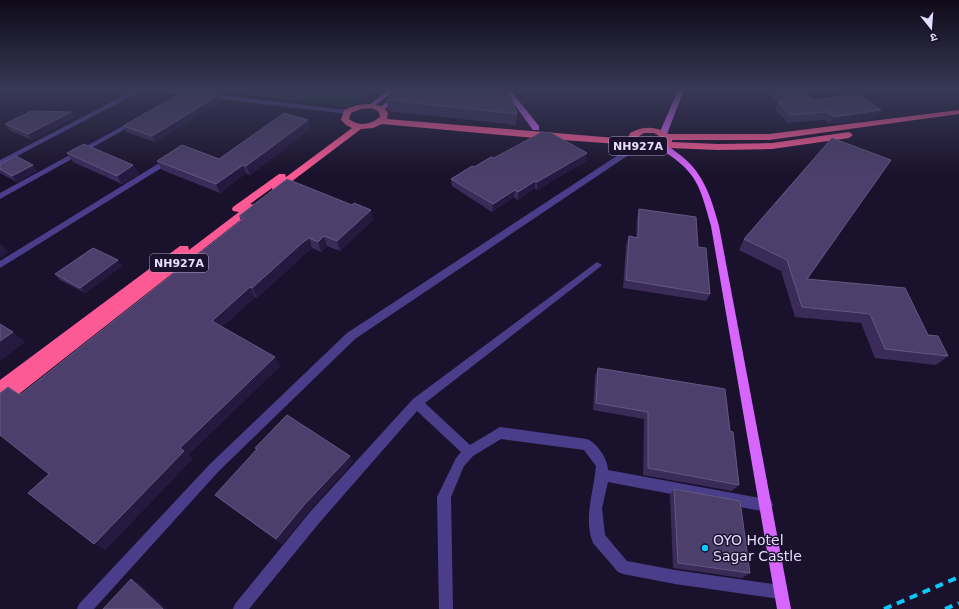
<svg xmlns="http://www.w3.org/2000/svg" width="959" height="609" font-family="'DejaVu Sans','Noto Sans Devanagari',sans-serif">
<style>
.green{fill:#153436}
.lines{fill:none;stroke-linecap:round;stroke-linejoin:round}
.minor{fill:#4a3e8a;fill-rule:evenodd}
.major{fill:#d666fd;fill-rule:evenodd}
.highway{fill:#fd5a95;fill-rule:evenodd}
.rail{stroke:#0cc8fc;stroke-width:4;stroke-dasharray:8 6;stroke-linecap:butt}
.wall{fill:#3a2b59}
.shaded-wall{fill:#251940}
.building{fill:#4c3f6b;stroke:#645882}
.poi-dot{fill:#0cc8fc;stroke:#1a122c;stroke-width:1.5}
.labels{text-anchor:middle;stroke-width:3;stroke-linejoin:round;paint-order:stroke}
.shield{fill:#1a122c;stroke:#a8a1c0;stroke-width:1}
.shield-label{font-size:11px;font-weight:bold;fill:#e5deff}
.near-poi-label{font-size:14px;fill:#e5deff;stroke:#1a122c;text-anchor:start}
</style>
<rect width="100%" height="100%" fill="#1a122c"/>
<!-- green -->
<path class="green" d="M 203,90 L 374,90 L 349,107 Z"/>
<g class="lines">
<!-- minor -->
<path class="minor" d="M 135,90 L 143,90 L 0,165 L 0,160 Z
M 156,90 L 177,90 L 347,110 L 350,112 L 347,114 L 159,92 Z
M 136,119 L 138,120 L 138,122 L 0,199 L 0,193 Z
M 635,144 L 641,144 L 642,146 L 355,339 L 218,472 L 94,609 L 77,609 L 79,604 L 210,464 L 347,333 Z
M 169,157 L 172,157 L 176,159 L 0,268 L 0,261 Z
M 597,262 L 602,265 L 600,267 L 425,403 L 470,445 L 500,427 L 587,439 C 597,443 608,459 608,470 L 771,500 L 773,505 L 771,510 L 766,512 L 608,482 L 602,508 L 605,535 L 627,561 L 675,570 L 780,585 L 785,587 L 787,592 L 785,597 L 780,599 L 675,584 L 623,574 L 618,572 L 593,543 C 583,518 594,491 596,466 L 584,450 L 501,439 L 473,456 L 464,466 L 451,497 L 453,609 L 439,609 L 437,497 L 456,458 L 461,452 L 417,411 L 320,522 L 249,609 L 233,609 L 235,604 L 310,512 L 413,399 Z"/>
<!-- major -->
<path class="major" d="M 388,90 L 395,90 L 373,107 L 369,107 L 369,105 Z
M 403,90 L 411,90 L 383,110 L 379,110 L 379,108 Z
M 504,90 L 510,90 L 539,126 L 539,130 L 533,130 Z
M 678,90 L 684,90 L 667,134 L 666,136 L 660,136 L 659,134 Z
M 662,146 C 668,145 672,149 676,152 C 703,170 711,197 719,226 L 791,609 L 777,609 L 711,226 C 700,187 698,173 662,150 Z"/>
<!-- highway -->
<path class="highway" d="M 371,104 L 384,107 L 388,113 L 387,119 L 628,139 L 630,133 C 643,126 656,126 669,134 L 769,134 L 959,110 L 959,114 L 769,140 L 672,140 L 672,142 L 718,144 L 772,143 L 849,132 L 853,135 L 849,138 L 772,149 L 718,150 L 670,148 L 654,152 L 640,150 L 632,145 L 535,138 L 382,124 L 373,128 L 361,129 L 279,191 L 273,191 L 272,188 L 250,204 L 256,205 L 257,207 L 5,405 L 0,407 L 0,380 L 180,246 L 188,246 L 189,250 L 239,212 L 233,211 L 232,209 L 233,207 L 279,174 L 285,174 L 286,177 L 352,128 L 346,125 L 341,120 L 344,110 L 357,105 ZM 371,108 C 376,110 380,110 380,117 C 370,125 359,127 349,119 L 351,113 L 361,109 ZM 644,133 L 654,133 L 661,137 L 663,144 C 654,150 643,147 636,138 Z"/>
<!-- rail -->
<path class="rail" d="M 884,609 L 959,577
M 945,609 L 959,603"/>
</g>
<!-- wall -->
<path class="wall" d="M 193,90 L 239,90 L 231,95 Z
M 770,90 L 802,90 L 813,100 L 877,118 L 830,124 L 824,120 L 788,123 L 775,109 L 778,103 L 769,94 Z
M 387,100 L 517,114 L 516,125 L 388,111 Z
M 222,101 L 155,142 L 126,132 L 123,126 Z
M 71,112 L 74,118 L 32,140 L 9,130 L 5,124 Z
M 308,120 L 310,129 L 250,175 L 246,173 L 220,193 L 162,170 L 157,161 L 219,159 Z
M 832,138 L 807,279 L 928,335 L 948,356 L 936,365 L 875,358 L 861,323 L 795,317 L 781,271 L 739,250 L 744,239 Z
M 67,153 L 133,165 L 139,174 L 122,184 L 73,162 Z
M 494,158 L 586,161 L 537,190 L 535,188 L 518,200 L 514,197 L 492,212 L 452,186 L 451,179 L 474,167 Z
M 0,164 L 33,165 L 37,171 L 17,182 L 0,173 Z
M 639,209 L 698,247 L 710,294 L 706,301 L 623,288 L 626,245 L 629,236 L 636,238 L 637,218 Z
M 239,216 L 373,220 L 340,251 L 327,246 L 321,252 L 312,248 L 306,253 L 257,298 L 255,297 L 222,327 L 280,366 L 188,455 L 192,459 L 105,550 L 20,395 L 241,220 Z
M 122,266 L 85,293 L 60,280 L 55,274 Z
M 598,368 L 730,431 L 739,485 L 732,491 L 643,475 L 644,419 L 593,410 L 595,376 Z
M 255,448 L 353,462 L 309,511 L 282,544 L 222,501 L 215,495 L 257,450 Z
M 674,489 L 750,573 L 742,578 L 673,568 L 670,495 Z"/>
<!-- shaded-wall -->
<path class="shaded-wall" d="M 229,90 L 239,90 L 231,95 Z
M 219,95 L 222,101 L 155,142 L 152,136 Z
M 881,110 L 877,118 L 830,124 L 834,117 Z
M 71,112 L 74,118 L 32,140 L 28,134 Z
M 308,120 L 310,129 L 250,175 L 246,166 Z
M 587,153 L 586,161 L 537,190 L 537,182 Z
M 33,165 L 37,171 L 17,182 L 12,176 Z
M 133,165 L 139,174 L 122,184 L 117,176 Z
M 243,165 L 246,173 L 220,193 L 216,184 Z
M 535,181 L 535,188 L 518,200 L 518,192 Z
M 515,190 L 514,197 L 492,212 L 493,204 Z
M 371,210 L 373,220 L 340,251 L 337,241 Z
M 324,236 L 327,246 L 321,252 L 318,242 Z
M 309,238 L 312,248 L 306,253 L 257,298 L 252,288 L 302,243 Z
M 1,244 L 8,252 L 0,258 L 0,245 Z
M 118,260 L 122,266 L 85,293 L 80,288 Z
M 250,287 L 255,297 L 218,331 L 212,321 Z
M 13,332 L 25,342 L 0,361 L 0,341 Z
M 275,357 L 280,366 L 188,455 L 192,459 L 105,550 L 94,544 L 180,448 Z
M 350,456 L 353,462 L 309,511 L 282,544 L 276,539 L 304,505 Z
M 131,579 L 140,584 L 167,609 L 163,609 Z"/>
<!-- building -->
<path class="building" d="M 400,90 L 506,90 L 512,99 L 517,114 L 387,100 Z
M 776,90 L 802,90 L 813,100 L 859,94 L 881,110 L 834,117 L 828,112 L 791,115 L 778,102 L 787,101 Z
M 185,91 L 219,95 L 152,136 L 123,126 Z
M 31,111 L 71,112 L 28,134 L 5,124 Z
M 284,113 L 308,120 L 246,166 L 243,165 L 216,184 L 157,161 L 182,145 L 219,159 Z
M 542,132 L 551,133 L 587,153 L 537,182 L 535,181 L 518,192 L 515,190 L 493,204 L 451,179 L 472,166 L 474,167 L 491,157 L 494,158 Z
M 832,138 L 891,160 L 807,279 L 905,288 L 928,335 L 938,336 L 948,356 L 885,349 L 870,314 L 802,307 L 787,260 L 744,239 Z
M 84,144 L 133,165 L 117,176 L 67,153 Z
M 16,156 L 33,165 L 12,176 L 0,169 L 0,164 Z
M 287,179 L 352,205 L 354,203 L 371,210 L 337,241 L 324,236 L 318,242 L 309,238 L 302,243 L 252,288 L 250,287 L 212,321 L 275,357 L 180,448 L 184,451 L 94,544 L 28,493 L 49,474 L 0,435 L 0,393 L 8,387 L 20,395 L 244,218 L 239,216 Z
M 639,209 L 696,217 L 698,247 L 706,248 L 710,294 L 626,280 L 629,236 L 638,238 Z
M 93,248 L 118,260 L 80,288 L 55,274 Z
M 0,324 L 13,332 L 0,341 Z
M 598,368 L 725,389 L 730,431 L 733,432 L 739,485 L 648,468 L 648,412 L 596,403 Z
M 287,415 L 350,456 L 304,505 L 276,539 L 215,495 L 257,449 L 255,448 Z
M 674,489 L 740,501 L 750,573 L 678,563 Z
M 131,579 L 163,609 L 103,609 Z"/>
<!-- sky -->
<linearGradient id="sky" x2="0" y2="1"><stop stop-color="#0e0a18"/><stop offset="0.51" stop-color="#383956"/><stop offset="1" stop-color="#383956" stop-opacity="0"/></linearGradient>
<rect width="959" height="175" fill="url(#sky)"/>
<!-- markers -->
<circle class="poi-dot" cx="705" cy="548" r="4"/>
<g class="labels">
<!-- shield labels -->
<g class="shield">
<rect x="609" y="137" width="58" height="18" rx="3"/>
<rect x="150" y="254" width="58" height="18" rx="3"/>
</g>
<g class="shield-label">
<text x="638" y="150">NH927A</text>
<text x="179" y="267">NH927A</text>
</g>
<!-- near-poi labels -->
<g class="near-poi-label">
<text x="713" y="545">OYO Hotel<tspan x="713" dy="16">Sagar Castle</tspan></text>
</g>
</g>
<!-- north arrow -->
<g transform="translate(931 28) rotate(163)" stroke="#1a122c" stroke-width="3" paint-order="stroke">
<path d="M0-3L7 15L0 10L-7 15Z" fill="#e5deff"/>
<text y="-6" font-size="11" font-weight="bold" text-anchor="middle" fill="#e5deff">उ</text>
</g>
</svg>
